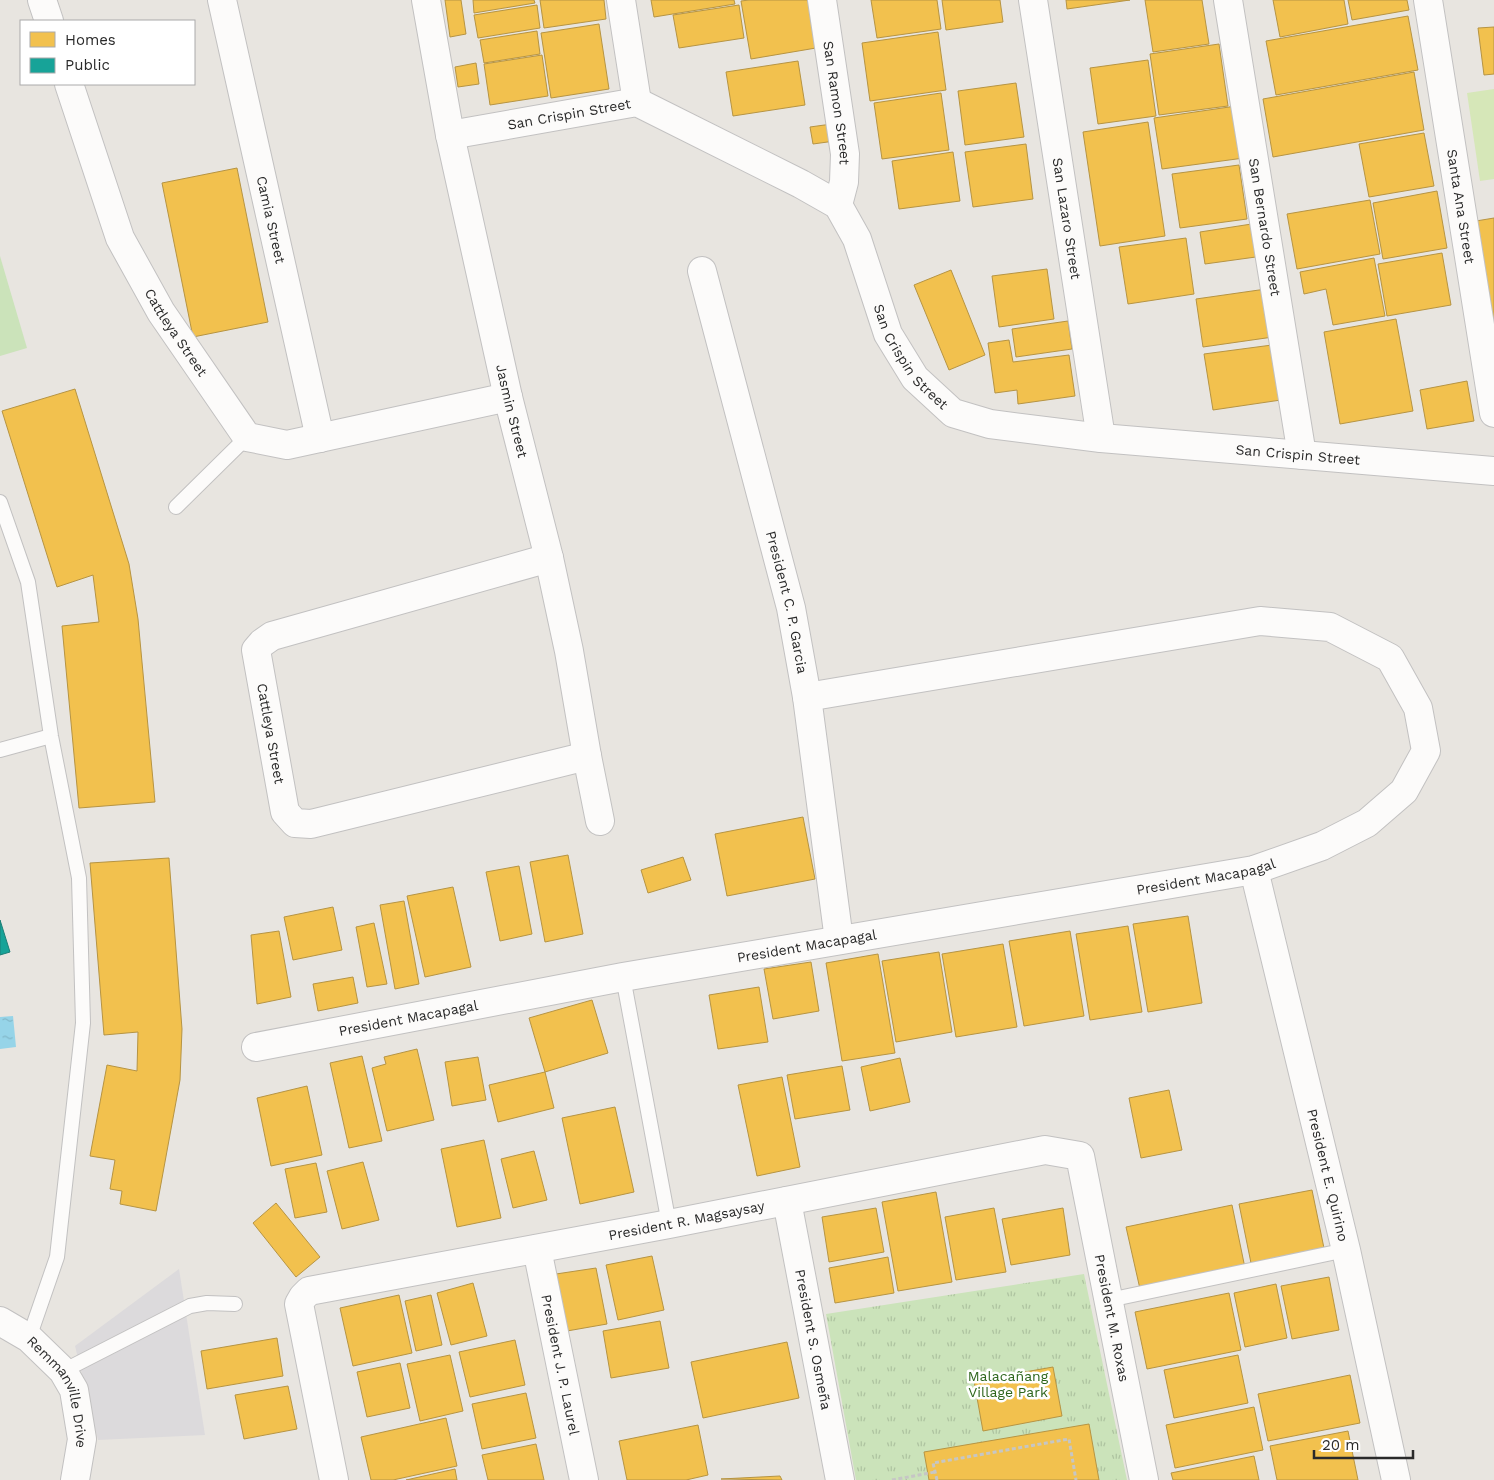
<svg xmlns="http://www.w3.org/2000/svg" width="1494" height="1480" font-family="'Work Sans',sans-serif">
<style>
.industrial{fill:#dcdadc}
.grass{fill:#cbe3ba}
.park{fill:url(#park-tufts)}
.pitch{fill:#d6e7b8}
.water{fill:url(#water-ripples)}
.homes{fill:#f2c14e;stroke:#b69443}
.public{fill:#17a398;stroke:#1d7f77}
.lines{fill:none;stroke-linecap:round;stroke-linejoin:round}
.service-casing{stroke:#c2c1c1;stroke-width:16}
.minor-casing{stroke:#c2c1c1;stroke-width:30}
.secondary-casing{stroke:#c2c1c1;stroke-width:30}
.path{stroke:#c6c6c5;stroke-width:3;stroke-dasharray:4 2.5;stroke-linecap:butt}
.service{stroke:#fcfbfa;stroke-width:14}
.minor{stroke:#fcfbfa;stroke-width:28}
.secondary{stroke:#fcfbfa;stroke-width:28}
.labels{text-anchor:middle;stroke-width:5;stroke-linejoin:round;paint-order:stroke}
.street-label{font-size:14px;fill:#2a2a2a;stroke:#fff}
.park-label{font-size:14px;fill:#2d651c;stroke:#fff}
</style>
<defs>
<pattern id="park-tufts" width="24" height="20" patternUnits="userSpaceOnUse" patternTransform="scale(1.25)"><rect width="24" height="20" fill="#cbe3ba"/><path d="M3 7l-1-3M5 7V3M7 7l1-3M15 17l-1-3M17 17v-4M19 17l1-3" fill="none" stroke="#aec3a0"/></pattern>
<pattern id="water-ripples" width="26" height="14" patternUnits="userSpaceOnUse" patternTransform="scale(1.25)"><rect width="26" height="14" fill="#96d4e8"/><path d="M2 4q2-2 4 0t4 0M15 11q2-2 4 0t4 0" fill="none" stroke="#81b6c7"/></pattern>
</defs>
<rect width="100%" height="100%" fill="#e8e5e0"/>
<!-- industrial -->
<path class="industrial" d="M 179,1269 L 205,1435 L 98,1440 L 75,1346 Z"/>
<!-- grass -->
<path class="grass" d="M 0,256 L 27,348 L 0,356 Z"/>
<!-- park -->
<path class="park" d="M 1084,1274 L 1127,1480 L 856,1480 L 826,1314 Z"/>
<!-- pitch -->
<path class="pitch" d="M 1494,89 L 1494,179 L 1480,181 L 1467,93 Z"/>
<!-- water -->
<path class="water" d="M 13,1016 L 16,1047 L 0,1049 L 0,1017 Z"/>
<!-- homes -->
<path class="homes" d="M 445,0 L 461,0 L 466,34 L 450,37 Z
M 473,0 L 534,0 L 535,3 L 474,13 Z
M 540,0 L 604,0 L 606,19 L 544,28 Z
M 651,0 L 734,0 L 735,4 L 654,17 Z
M 749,0 L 808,0 L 816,48 L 751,59 L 741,1 Z
M 871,0 L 937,0 L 941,29 L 877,38 Z
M 942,0 L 1000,0 L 1003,22 L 946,30 Z
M 1066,0 L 1130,0 L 1067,9 Z
M 1145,0 L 1202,0 L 1209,44 L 1153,52 Z
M 1273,0 L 1344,0 L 1348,24 L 1280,37 Z
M 1348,0 L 1407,0 L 1409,10 L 1352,20 Z
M 537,5 L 540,28 L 478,38 L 474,15 Z
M 739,5 L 744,38 L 679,48 L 673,15 Z
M 1408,16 L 1418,70 L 1276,95 L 1266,41 Z
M 599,24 L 609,89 L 551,98 L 541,33 Z
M 1494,27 L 1494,74 L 1484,75 L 1478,28 Z
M 537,31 L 540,54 L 484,63 L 480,40 Z
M 938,32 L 946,90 L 870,101 L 862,43 Z
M 1219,44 L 1228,106 L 1159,115 L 1150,54 Z
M 542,55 L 548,96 L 490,105 L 484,64 Z
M 1148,60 L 1156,116 L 1098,124 L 1090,68 Z
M 798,61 L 805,105 L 733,116 L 726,72 Z
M 476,63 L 479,84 L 458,87 L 455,67 Z
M 1414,72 L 1424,130 L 1273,157 L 1263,99 Z
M 1016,83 L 1024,137 L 965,145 L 958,91 Z
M 941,93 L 949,150 L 882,159 L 874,103 Z
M 1236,106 L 1244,158 L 1162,169 L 1154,118 Z
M 1148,122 L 1165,236 L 1100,246 L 1083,132 Z
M 839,123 L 842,140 L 813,144 L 810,127 Z
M 1424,133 L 1434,186 L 1369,197 L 1359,144 Z
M 1026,144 L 1033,199 L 973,207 L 965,152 Z
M 953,152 L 960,201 L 899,209 L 892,161 Z
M 1239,165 L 1247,219 L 1180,228 L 1172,174 Z
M 237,168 L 268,322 L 193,337 L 162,183 Z
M 1437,191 L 1447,248 L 1383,259 L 1373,203 Z
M 1370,200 L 1380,254 L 1297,269 L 1287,214 Z
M 1494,218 L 1494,329 L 1476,221 Z
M 1258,223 L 1263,256 L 1205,264 L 1200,232 Z
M 1186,238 L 1194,294 L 1128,304 L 1119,247 Z
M 1442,253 L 1451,305 L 1387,316 L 1378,264 Z
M 1374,258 L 1385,316 L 1333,325 L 1326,289 L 1304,294 L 1300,272 Z
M 1047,269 L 1054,319 L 999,327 L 992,276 Z
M 951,270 L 985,355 L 949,370 L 914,285 Z
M 1266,289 L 1273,337 L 1203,347 L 1196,299 Z
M 1396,319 L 1413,411 L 1340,424 L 1324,332 Z
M 1068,321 L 1072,349 L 1016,357 L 1012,329 Z
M 1009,340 L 1013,362 L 1069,355 L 1075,396 L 1018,404 L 1017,390 L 995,393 L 988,343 Z
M 1272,345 L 1281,400 L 1213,410 L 1204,354 Z
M 1467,381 L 1474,421 L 1427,429 L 1420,390 Z
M 75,389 L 129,564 L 138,619 L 155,802 L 79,808 L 62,626 L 99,622 L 93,575 L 57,587 L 2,411 Z
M 803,817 L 815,879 L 727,896 L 715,834 Z
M 568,855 L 583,934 L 545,942 L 530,862 Z
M 683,857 L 691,880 L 648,893 L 641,870 Z
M 169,858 L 182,1029 L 180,1080 L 156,1211 L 120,1204 L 122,1191 L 110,1189 L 115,1160 L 90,1156 L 107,1065 L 137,1071 L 138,1032 L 104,1035 L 90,863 Z
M 519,866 L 532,934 L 500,941 L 486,872 Z
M 453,887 L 471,967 L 425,977 L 407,896 Z
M 404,901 L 419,984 L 395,989 L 380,905 Z
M 333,907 L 342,950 L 293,960 L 284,917 Z
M 1188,916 L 1202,1003 L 1148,1012 L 1133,924 Z
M 374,923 L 387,984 L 367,987 L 356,927 Z
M 1128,926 L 1142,1012 L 1090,1020 L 1076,934 Z
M 279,931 L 291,997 L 257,1004 L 251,935 Z
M 1070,931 L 1084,1016 L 1024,1026 L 1009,941 Z
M 1003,944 L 1017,1027 L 956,1037 L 942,954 Z
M 939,952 L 952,1032 L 896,1042 L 882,961 Z
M 878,954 L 895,1053 L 842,1061 L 826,963 Z
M 811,962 L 819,1011 L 773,1019 L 764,969 Z
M 353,977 L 358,1003 L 318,1011 L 313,984 Z
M 759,987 L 768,1042 L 718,1049 L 709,995 Z
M 592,1000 L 608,1053 L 545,1072 L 529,1018 Z
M 417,1049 L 434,1120 L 387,1131 L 372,1068 L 386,1064 L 384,1057 Z
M 362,1056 L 382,1141 L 349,1148 L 330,1063 Z
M 478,1057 L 486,1100 L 452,1106 L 445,1062 Z
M 900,1058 L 910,1102 L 870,1111 L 861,1067 Z
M 842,1066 L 850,1110 L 795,1119 L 787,1075 Z
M 545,1072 L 554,1108 L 498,1122 L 489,1085 Z
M 782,1077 L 800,1167 L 757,1176 L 738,1085 Z
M 307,1086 L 322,1155 L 271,1166 L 257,1098 Z
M 1169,1090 L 1182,1150 L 1141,1158 L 1129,1098 Z
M 615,1107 L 634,1192 L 580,1204 L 562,1118 Z
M 484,1140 L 501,1218 L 457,1227 L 441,1149 Z
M 534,1151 L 547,1200 L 513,1208 L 501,1159 Z
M 363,1162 L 379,1220 L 342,1229 L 327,1171 Z
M 316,1163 L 327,1212 L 295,1218 L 285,1169 Z
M 1312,1190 L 1325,1253 L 1252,1268 L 1239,1204 Z
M 936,1192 L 952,1282 L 898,1291 L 882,1202 Z
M 276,1203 L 320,1257 L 296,1277 L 253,1223 Z
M 1232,1205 L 1245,1268 L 1140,1289 L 1126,1227 Z
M 876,1208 L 884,1252 L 829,1262 L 822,1217 Z
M 994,1208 L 1006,1272 L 956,1280 L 945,1217 Z
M 1063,1208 L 1070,1255 L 1011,1265 L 1002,1219 Z
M 652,1256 L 664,1310 L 618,1320 L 606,1265 Z
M 888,1257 L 894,1293 L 835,1303 L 829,1268 Z
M 596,1268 L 607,1324 L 567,1331 L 556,1274 Z
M 1329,1277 L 1339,1330 L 1292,1339 L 1281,1286 Z
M 473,1283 L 487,1336 L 451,1345 L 437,1293 Z
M 1276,1284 L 1287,1338 L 1245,1347 L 1234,1293 Z
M 1229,1293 L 1241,1350 L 1147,1369 L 1135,1312 Z
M 399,1295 L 412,1353 L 353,1366 L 340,1308 Z
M 431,1295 L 442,1345 L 416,1351 L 405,1301 Z
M 660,1321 L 669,1368 L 611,1378 L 603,1331 Z
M 277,1338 L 283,1376 L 207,1389 L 201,1351 Z
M 515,1340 L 525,1385 L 470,1397 L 459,1352 Z
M 787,1342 L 799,1398 L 703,1418 L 691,1362 Z
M 450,1355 L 463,1411 L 420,1421 L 407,1364 Z
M 1238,1355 L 1248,1403 L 1174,1418 L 1164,1370 Z
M 400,1363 L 410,1408 L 367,1417 L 357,1372 Z
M 1053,1367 L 1062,1416 L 983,1431 L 974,1381 Z
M 1350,1375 L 1360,1423 L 1268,1441 L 1258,1394 Z
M 288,1386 L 297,1429 L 244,1439 L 235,1395 Z
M 526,1393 L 536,1438 L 482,1449 L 472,1404 Z
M 1254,1407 L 1263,1450 L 1175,1468 L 1166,1425 Z
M 446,1418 L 457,1466 L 393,1480 L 371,1480 L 361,1437 Z
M 1089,1424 L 1099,1480 L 929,1480 L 924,1452 Z
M 698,1425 L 708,1475 L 686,1480 L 627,1480 L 619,1441 Z
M 1348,1431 L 1358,1480 L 1277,1480 L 1270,1446 Z
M 536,1444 L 544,1480 L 488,1480 L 482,1455 Z
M 1254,1456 L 1259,1480 L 1173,1480 L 1171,1473 Z
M 455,1469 L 457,1480 L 406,1480 Z
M 780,1476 L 782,1480 L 721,1479 Z"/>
<!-- public -->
<path class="public" d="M 0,920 L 10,952 L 0,955 Z"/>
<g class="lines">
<defs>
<path id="service" d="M 0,502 L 28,582 L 51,736 L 79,878 L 83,1023 L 57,1257 L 29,1338
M 176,507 L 247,437
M 0,750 L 51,736
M 623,977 L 669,1224
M 1109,1300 L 1346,1250
M 63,1371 L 190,1306 L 207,1303 L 235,1304"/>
<g id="minor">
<path d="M 42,0 L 49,21"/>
<path id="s1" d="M 222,0 L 320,438"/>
<path id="s2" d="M 426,0 L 450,135 L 508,397 L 549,558 L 569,651 L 587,756 L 600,821"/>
<path d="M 621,0 L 637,102"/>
<path id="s3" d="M 822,0 L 845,154 L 844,182 L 838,205"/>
<path id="s4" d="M 1033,0 L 1101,438"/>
<path id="s5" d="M 1228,0 L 1302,455"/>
<path id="s6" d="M 1428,0 L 1494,413"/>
<path id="s7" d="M 69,84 L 120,238 L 161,312 L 247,437 L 287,445 L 508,397"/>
<path id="s8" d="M 450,135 L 637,102 L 801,184 L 838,205 L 857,239 L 888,334 L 915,378 L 953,413 L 990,424 L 1101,438 L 1494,471"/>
<path id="s9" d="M 702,271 L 791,608 L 807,697 L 839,940"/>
<path id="s10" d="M 549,558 L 272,636 L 262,643 L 256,650 L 285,812 L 295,823 L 311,824 L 587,756"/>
<path id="s11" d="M 1254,870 L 1346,1250 L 1396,1480"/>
<path id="s12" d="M 256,1047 L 623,977 L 1254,870 L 1322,846 L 1367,823 L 1404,791 L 1426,751 L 1418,708 L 1390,658 L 1330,627 L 1260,621 L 807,697"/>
<path id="s13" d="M 787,1201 L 840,1480"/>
<path id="s14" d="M 537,1249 L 584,1480"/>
<path id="s15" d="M 334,1480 L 299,1304 L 303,1297 L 309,1291 L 669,1224 L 1045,1150 L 1080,1156 L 1144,1480"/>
</g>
<g id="secondary">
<path id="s16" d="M 0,1321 L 29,1338 L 63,1371 L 74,1390 L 82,1439 L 75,1480"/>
</g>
</defs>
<!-- service casing -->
<use href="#service" class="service-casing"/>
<!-- minor casing -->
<use href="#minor" class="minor-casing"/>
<!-- secondary casing -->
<use href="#secondary" class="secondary-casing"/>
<!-- path -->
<path class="path" d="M 892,1480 L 935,1472
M 937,1480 L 933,1463 L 1069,1439 L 1076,1480"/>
<!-- service -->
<use href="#service" class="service"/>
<!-- minor -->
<use href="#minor" class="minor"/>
<!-- secondary -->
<use href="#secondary" class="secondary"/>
</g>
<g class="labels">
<!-- street labels -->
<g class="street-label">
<text dy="5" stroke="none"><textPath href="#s3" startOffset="104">San Ramon Street</textPath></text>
<text dy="5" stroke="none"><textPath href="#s8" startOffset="121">San Crispin Street</textPath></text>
<text dy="5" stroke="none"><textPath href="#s6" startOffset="209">Santa Ana Street</textPath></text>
<text dy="5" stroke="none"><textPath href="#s1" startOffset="225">Camia Street</textPath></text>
<text dy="5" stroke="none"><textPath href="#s4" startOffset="221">San Lazaro Street</textPath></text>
<text dy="5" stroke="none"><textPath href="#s5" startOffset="230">San Bernardo Street</textPath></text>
<text dy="5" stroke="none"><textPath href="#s7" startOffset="272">Cattleya Street</textPath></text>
<text dy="5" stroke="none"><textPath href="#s8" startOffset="586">San Crispin Street</textPath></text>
<text dy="5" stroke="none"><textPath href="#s2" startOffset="420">Jasmin Street</textPath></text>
<text dy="5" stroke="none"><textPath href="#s8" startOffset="1006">San Crispin Street</textPath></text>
<text dy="5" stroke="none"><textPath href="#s9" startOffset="342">President C. P. Garcia</textPath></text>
<text dy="5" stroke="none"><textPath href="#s10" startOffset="394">Cattleya Street</textPath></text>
<text dy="5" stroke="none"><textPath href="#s12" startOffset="965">President Macapagal</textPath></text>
<text dy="5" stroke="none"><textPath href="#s12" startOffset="560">President Macapagal</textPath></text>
<text dy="5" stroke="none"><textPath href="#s12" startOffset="155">President Macapagal</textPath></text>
<text dy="5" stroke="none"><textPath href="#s11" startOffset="314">President E. Quirino</textPath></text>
<text dy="5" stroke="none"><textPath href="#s15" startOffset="580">President R. Magsaysay</textPath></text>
<text dy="5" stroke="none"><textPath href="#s15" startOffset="1146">President M. Roxas</textPath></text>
<text dy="5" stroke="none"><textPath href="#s13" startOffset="141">President S. Osmeña</textPath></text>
<text dy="5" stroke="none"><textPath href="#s14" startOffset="118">President J. P. Laurel</textPath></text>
<text dy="5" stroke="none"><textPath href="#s16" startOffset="98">Remmanville Drive</textPath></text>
</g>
<!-- park labels -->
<g class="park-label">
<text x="1008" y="1381">Malacañang<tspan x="1008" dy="16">Village Park</tspan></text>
</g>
</g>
<!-- legend -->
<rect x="20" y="20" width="175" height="65" fill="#ffffff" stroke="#aaaaaa"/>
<rect x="30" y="32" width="25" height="15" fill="#f2c14e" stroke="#aaaaaa"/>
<text x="65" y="45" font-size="15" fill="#2a2a2a">Homes</text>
<rect x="30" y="58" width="25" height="15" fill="#17a398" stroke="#aaaaaa"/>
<text x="65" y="70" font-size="15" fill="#2a2a2a">Public</text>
<!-- scale -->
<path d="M1314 1450v8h99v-8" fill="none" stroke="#2a2a2a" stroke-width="2.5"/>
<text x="1322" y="1450" font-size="15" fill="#2a2a2a" stroke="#ffffff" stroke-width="4" paint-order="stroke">20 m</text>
</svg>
